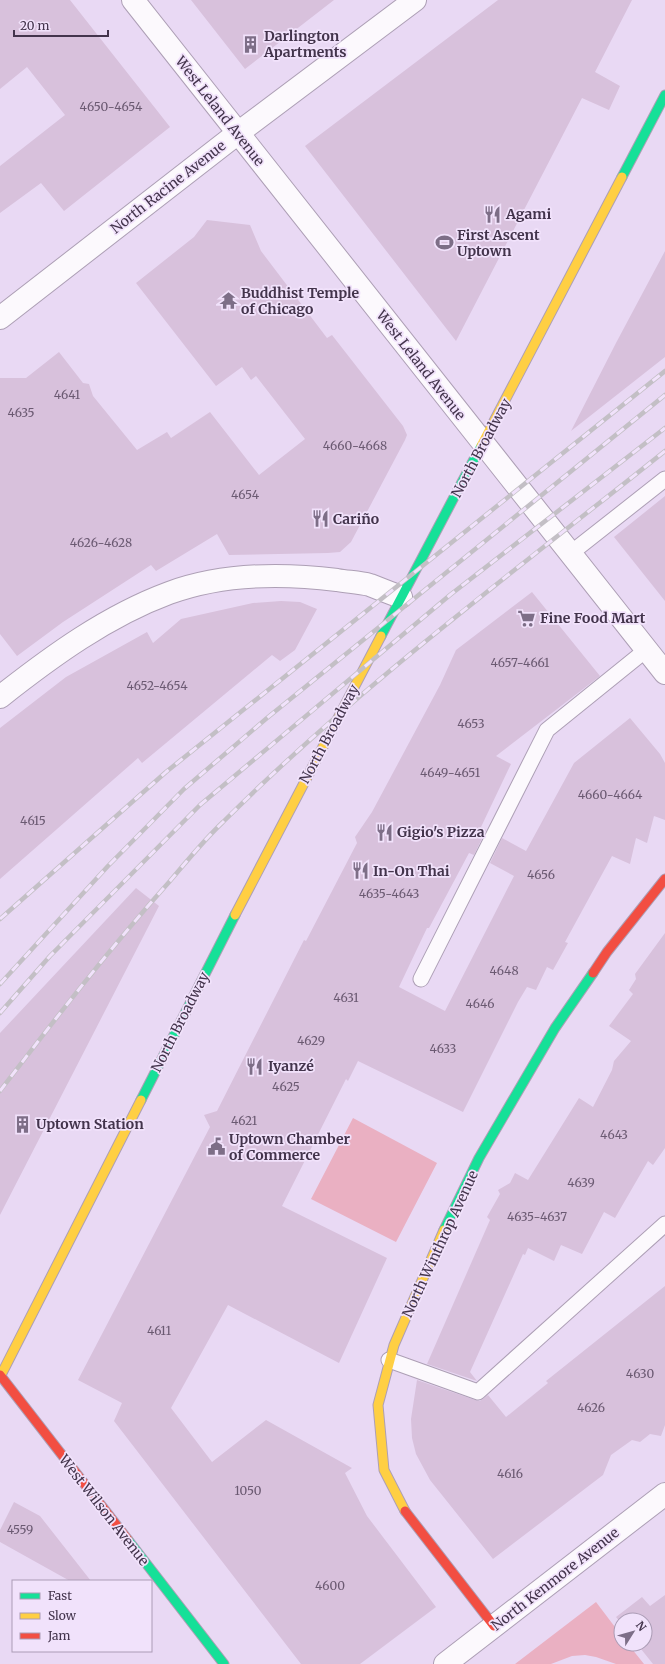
<svg xmlns="http://www.w3.org/2000/svg" width="665" height="1664" font-family="Merriweather,serif">
<style>
.green{fill:#eab0c2}
.building{fill:#d8c1dc}
.lines{fill:none;stroke-linecap:round;stroke-linejoin:round}
.lane-casing{stroke:#ad9fb5;stroke-width:17}
.street-casing{stroke:#ad9fb5;stroke-width:24}
.fast-casing{stroke:#ad9fb5;stroke-width:11}
.slow-casing{stroke:#ad9fb5;stroke-width:11}
.jam-casing{stroke:#ad9fb5;stroke-width:11}
.lane{stroke:#fcf9fd;stroke-width:15}
.street{stroke:#fcf9fd;stroke-width:22}
.fast{stroke:#16e098;stroke-width:9}
.slow{stroke:#ffcf43;stroke-width:9}
.jam{stroke:#f24e42;stroke-width:9}
.rail-casing{stroke:#c3bfc5;stroke-width:4.5}
.rail{stroke:#f1e2fb;stroke-width:3;stroke-dasharray:9;stroke-linecap:butt}
.labels{text-anchor:middle;stroke-width:3.5;stroke-linejoin:round;paint-order:stroke}
.number-label{font-size:12px;fill:#6b5a72}
.poi-label{font-size:14px;font-weight:bold;fill:#43344c;stroke:#f1e2fb;text-anchor:start}
.street-label{font-size:14px;fill:#43344c;stroke:#f1e2fb}
</style>
<rect width="100%" height="100%" fill="#e9d9f4"/>
<!-- green -->
<path class="green" d="M 353,1118 L 437,1163 L 396,1242 L 311,1199 Z
M 596,1602 L 621,1635 L 621,1644 L 628,1644 L 644,1664 L 616,1664 L 596,1657 L 585,1655 L 572,1656 L 551,1664 L 515,1664 Z"/>
<!-- building -->
<path class="building" d="M 0,0 L 70,0 L 170,127 L 64,211 L 41,183 L 0,213 L 0,166 L 65,115 L 27,67 L 0,89 Z
M 191,0 L 334,0 L 245,69 Z
M 498,0 L 632,0 L 595,72 L 620,86 L 609,110 L 582,98 L 456,341 L 305,146 Z
M 207,220 L 250,225 L 261,251 L 327,338 L 332,335 L 403,426 L 407,435 L 405,440 L 351,542 L 340,552 L 328,553 L 229,555 L 217,534 L 156,571 L 151,565 L 63,622 L 17,656 L 0,634 L 0,378 L 26,378 L 59,352 L 83,383 L 89,384 L 93,396 L 137,450 L 167,432 L 171,438 L 210,412 L 259,475 L 305,439 L 256,376 L 251,380 L 242,367 L 216,386 L 136,283 L 194,237 Z
M 665,251 L 665,357 L 571,431 L 616,343 Z
M 665,496 L 665,601 L 614,537 Z
M 532,592 L 600,676 L 496,756 L 511,764 L 481,827 L 486,830 L 474,855 L 469,853 L 429,928 L 427,928 L 399,987 L 445,1011 L 514,876 L 490,863 L 502,838 L 526,851 L 574,763 L 630,718 L 660,754 L 665,763 L 665,820 L 654,816 L 647,843 L 636,838 L 630,864 L 612,856 L 565,942 L 568,943 L 553,970 L 547,967 L 536,990 L 527,987 L 518,1002 L 463,1112 L 358,1061 L 348,1081 L 346,1079 L 282,1206 L 387,1258 L 339,1363 L 228,1305 L 171,1408 L 212,1462 L 266,1420 L 352,1468 L 345,1473 L 367,1516 L 436,1607 L 360,1664 L 301,1664 L 114,1421 L 122,1403 L 78,1380 L 210,1127 L 204,1115 L 217,1111 L 304,940 L 306,941 L 357,843 L 355,837 L 372,812 L 440,685 L 456,650 Z
M 281,601 L 300,602 L 317,609 L 295,650 L 280,661 L 272,655 L 142,763 L 138,758 L 0,879 L 0,728 L 66,677 L 147,632 L 153,643 L 181,619 L 253,603 Z
M 136,888 L 159,906 L 0,1215 L 0,1033 Z
M 665,933 L 665,1148 L 653,1165 L 648,1161 L 615,1218 L 604,1212 L 582,1254 L 561,1245 L 554,1261 L 528,1248 L 525,1255 L 523,1254 L 470,1372 L 477,1381 L 427,1364 L 490,1220 L 487,1217 L 500,1194 L 498,1190 L 510,1183 L 515,1173 L 528,1180 L 579,1098 L 593,1107 L 612,1070 L 614,1061 L 631,1041 L 609,1026 L 633,994 L 629,990 L 636,979 L 635,974 Z
M 665,1286 L 665,1425 L 661,1436 L 650,1434 L 640,1442 L 632,1440 L 611,1455 L 603,1475 L 493,1559 L 430,1480 L 416,1454 L 412,1438 L 411,1419 L 417,1380 L 475,1400 L 480,1401 L 488,1395 L 506,1417 L 548,1383 L 546,1381 Z
M 14,1502 L 40,1516 L 91,1581 L 70,1581 L 0,1542 L 0,1530 Z
M 665,1595 L 665,1664 L 653,1664 L 637,1644 L 645,1644 L 645,1620 L 621,1620 L 621,1623 L 616,1617 L 642,1597 L 650,1606 Z"/>
<g class="lines">
<defs>
<path id="lane" d="M 571,553 L 665,479
M 421,979 L 547,730 L 646,650
M 389,1360 L 478,1392 L 665,1224"/>
<path id="street" d="M 133,0 L 665,673
M 0,318 L 238,133 L 415,0
M 0,697 C 52,656 107,616 169,593 C 223,573 281,573 337,580 C 348,582 359,582 370,585 C 380,589 390,593 401,597
M 445,1664 L 665,1494"/>
<path id="fast" d="M 622,177 L 665,95
M 381,636 L 481,446
M 141,1100 L 235,915
M 444,1230 L 479,1158 L 555,1028 L 593,973
M 128,1540 L 224,1664"/>
<path id="slow" d="M 481,446 L 622,177
M 235,915 L 381,636
M 0,1377 L 141,1100
M 405,1511 L 384,1470 L 378,1405 L 394,1345 L 444,1230"/>
<path id="jam" d="M 593,973 L 607,952 L 665,879
M 0,1375 L 128,1540
M 405,1511 L 494,1626"/>
</defs>
<!-- lane casing -->
<use href="#lane" class="lane-casing"/>
<!-- street casing -->
<use href="#street" class="street-casing"/>
<!-- fast casing -->
<use href="#fast" class="fast-casing"/>
<!-- slow casing -->
<use href="#slow" class="slow-casing"/>
<!-- jam casing -->
<use href="#jam" class="jam-casing"/>
<!-- lane -->
<use href="#lane" class="lane"/>
<!-- street -->
<use href="#street" class="street"/>
<!-- fast -->
<use href="#fast" class="fast"/>
<!-- slow -->
<use href="#slow" class="slow"/>
<!-- jam -->
<use href="#jam" class="jam"/>
<defs>
<path id="rail" d="M 0,919 L 166,772 L 665,371
M 0,984 L 108,866 L 184,789 L 267,718 L 665,395
M 0,1013 L 50,956 L 200,805 L 450,595 L 665,428
M 0,1091 C 55,1019 110,948 170,881 C 187,861 204,840 223,822 C 359,686 515,571 665,451"/>
</defs>
<!-- rail casing -->
<use href="#rail" class="rail-casing"/>
<!-- rail -->
<use href="#rail" class="rail"/>
</g>
<!-- icons -->
<defs>
<symbol id="building-bare" viewBox="-9 -9 18 18"><path d="M-4-6H4V6H1V3H-1V6H-4ZM-2.5-4.3h1.7v1.8h-1.7ZM.8-4.3h1.7v1.8H.8ZM-2.5-1h1.7V.8h-1.7ZM.8-1h1.7V.8H.8Z" fill="#7d6e87" stroke="#f1e2fb" stroke-width="2.5" paint-order="stroke"/></symbol>
<symbol id="restaurant-bare" viewBox="-9 -9 18 18"><path d="M-5-6h1v4h1v-4h1v4h1v-4h1v5L-1.5 .5V6h-2V.5L-5-1ZM5-6V6H3V1.5H1.5Q1.5-4 5-6Z" fill="#7d6e87" stroke="#f1e2fb" stroke-width="2.5" paint-order="stroke"/></symbol>
<symbol id="stadium-bare" viewBox="-9 -9 18 18"><path d="M0-5a6.5 5 0 1 0 0 10a6.5 5 0 1 0 0-10ZM-3.5-1.8h7v3.6h-7Z" fill="#7d6e87" stroke="#f1e2fb" stroke-width="2.5" paint-order="stroke"/></symbol>
<symbol id="temple-bare" viewBox="-9 -9 18 18"><path d="M0-6L5-2H3V0L6.5 2.5H4V6H1.5V3h-3V6H-4V2.5H-6.5L-3 0V-2H-5Z" fill="#7d6e87" stroke="#f1e2fb" stroke-width="2.5" paint-order="stroke"/></symbol>
<symbol id="supermarket-bare" viewBox="-9 -9 18 18"><path d="M-6-5.5h2.5l.6 2H6L4.5 2H-2.5L-4.4-4H-6ZM-1.5 3.2a1.3 1.3 0 1 0 .1 0ZM3 3.2a1.3 1.3 0 1 0 .1 0Z" fill="#7d6e87" stroke="#f1e2fb" stroke-width="2.5" paint-order="stroke"/></symbol>
<symbol id="civic-bare" viewBox="-9 -9 18 18"><path d="M-.6-6.5H3V-4.5H.6V-3L4-1V1h2V6H-6V1h2V-1L-.6-3ZM-1.2 2.5V6h2.4V2.5Z" fill="#7d6e87" stroke="#f1e2fb" stroke-width="2.5" paint-order="stroke"/></symbol>
</defs>
<g fill-rule="evenodd">
<use href="#building-bare" x="238" y="32" width="25" height="25"/>
<use href="#restaurant-bare" x="480" y="202" width="25" height="25"/>
<use href="#stadium-bare" x="432" y="230" width="25" height="25"/>
<use href="#temple-bare" x="216" y="288" width="25" height="25"/>
<use href="#restaurant-bare" x="308" y="506" width="25" height="25"/>
<use href="#supermarket-bare" x="514" y="606" width="25" height="25"/>
<use href="#restaurant-bare" x="372" y="820" width="25" height="25"/>
<use href="#restaurant-bare" x="348" y="858" width="25" height="25"/>
<use href="#restaurant-bare" x="242" y="1054" width="25" height="25"/>
<use href="#building-bare" x="10" y="1112" width="25" height="25"/>
<use href="#civic-bare" x="204" y="1134" width="25" height="25"/>
</g>
<g class="labels">
<!-- number labels -->
<g class="number-label">
<text x="111" y="111">4650-4654</text>
<text x="67" y="399">4641</text>
<text x="21" y="417">4635</text>
<text x="355" y="450">4660-4668</text>
<text x="245" y="499">4654</text>
<text x="101" y="547">4626-4628</text>
<text x="520" y="667">4657-4661</text>
<text x="157" y="690">4652-4654</text>
<text x="471" y="728">4653</text>
<text x="450" y="777">4649-4651</text>
<text x="610" y="799">4660-4664</text>
<text x="33" y="825">4615</text>
<text x="541" y="879">4656</text>
<text x="389" y="898">4635-4643</text>
<text x="504" y="975">4648</text>
<text x="346" y="1002">4631</text>
<text x="480" y="1008">4646</text>
<text x="311" y="1045">4629</text>
<text x="443" y="1053">4633</text>
<text x="286" y="1091">4625</text>
<text x="244" y="1125">4621</text>
<text x="614" y="1139">4643</text>
<text x="581" y="1187">4639</text>
<text x="537" y="1221">4635-4637</text>
<text x="159" y="1335">4611</text>
<text x="640" y="1378">4630</text>
<text x="591" y="1412">4626</text>
<text x="510" y="1478">4616</text>
<text x="248" y="1495">1050</text>
<text x="20" y="1534">4559</text>
<text x="330" y="1590">4600</text>
</g>
<!-- poi labels -->
<g class="poi-label">
<text x="264" y="41">Darlington<tspan x="264" dy="16">Apartments</tspan></text>
<text x="506" y="219">Agami</text>
<text x="457" y="240">First Ascent<tspan x="457" dy="16">Uptown</tspan></text>
<text x="241" y="298">Buddhist Temple<tspan x="241" dy="16">of Chicago</tspan></text>
<text x="333" y="524">Cariño</text>
<text x="540" y="623">Fine Food Mart</text>
<text x="397" y="837">Gigio's Pizza</text>
<text x="373" y="876">In-On Thai</text>
<text x="268" y="1071">Iyanzé</text>
<text x="36" y="1129">Uptown Station</text>
<text x="229" y="1144">Uptown Chamber<tspan x="229" dy="16">of Commerce</tspan></text>
</g>
<!-- street labels -->
<g class="street-label">
<text transform="translate(220 111) rotate(52)" y="5">West Leland Avenue</text>
<text transform="translate(168 187) rotate(-38)" y="5">North Racine Avenue</text>
<text transform="translate(421 365) rotate(52)" y="5">West Leland Avenue</text>
<text transform="translate(481 448) rotate(-62)" y="5">North Broadway</text>
<text transform="translate(329 734) rotate(-62)" y="5">North Broadway</text>
<text transform="translate(180 1022) rotate(-63)" y="5">North Broadway</text>
<text transform="translate(440 1244) rotate(-65)" y="5">North Winthrop Avenue</text>
<text transform="translate(104 1510) rotate(52)" y="5">West Wilson Avenue</text>
<text transform="translate(555 1579) rotate(-38)" y="5">North Kenmore Avenue</text>
</g>
</g>
<!-- legend -->
<rect x="12" y="1580" width="140" height="72" fill="#f1e2fb" stroke="#ab9cb5"/>
<rect x="20" y="1593" width="20" height="6" fill="#16e098" stroke="#ab9cb5"/>
<text x="48" y="1600" font-size="12" fill="#43344c">Fast</text>
<rect x="20" y="1613" width="20" height="6" fill="#ffcf43" stroke="#ab9cb5"/>
<text x="48" y="1620" font-size="12" fill="#43344c">Slow</text>
<rect x="20" y="1633" width="20" height="6" fill="#f24e42" stroke="#ab9cb5"/>
<text x="48" y="1640" font-size="12" fill="#43344c">Jam</text>
<!-- north arrow -->
<g transform="translate(633 1632) rotate(53)"><circle r="19" fill="#f1e2fb" stroke="#ab9cb5"/>
<path d="M0-3L7 15L0 10L-7 15Z" fill="#7d6e87"/>
<text y="-6" font-size="11" font-weight="bold" text-anchor="middle" fill="#43344c">N</text>
</g>
<!-- scale -->
<path d="M14 30v6h94v-6" fill="none" stroke="#43344c" stroke-width="2"/>
<text x="20" y="30" font-size="12" fill="#43344c" stroke="#f1e2fb" stroke-width="3" paint-order="stroke">20 m</text>
</svg>
